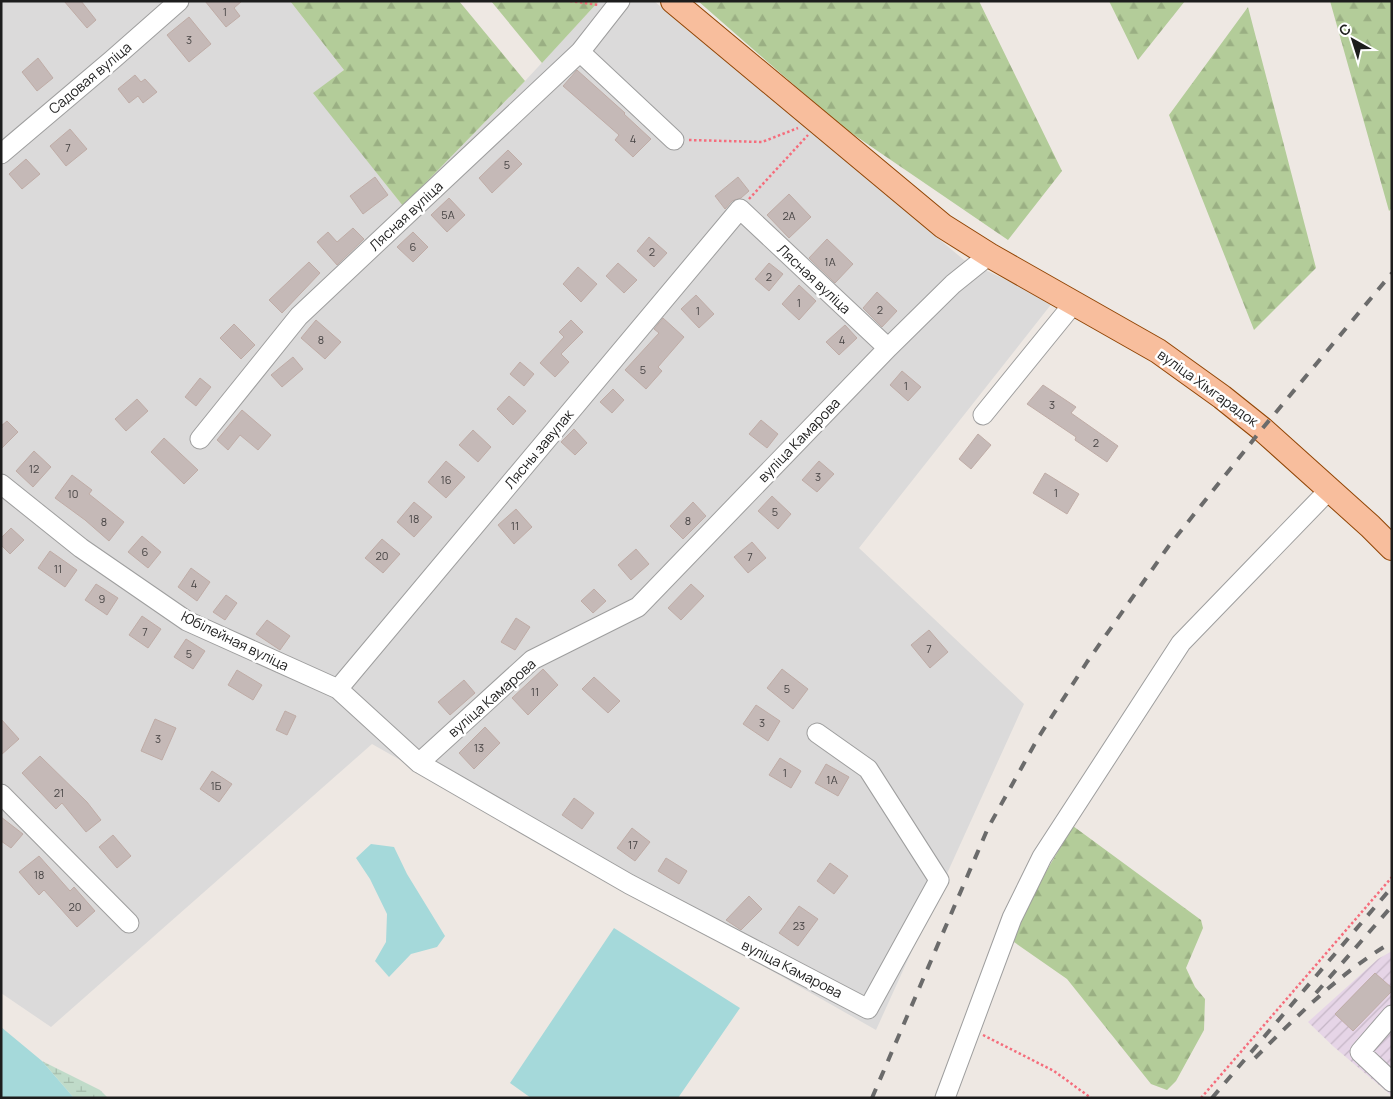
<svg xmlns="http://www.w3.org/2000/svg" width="1393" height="1099" font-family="Manrope,sans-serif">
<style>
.residential{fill:#dbdada}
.industrial{fill:url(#industrial-furrows)}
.forest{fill:url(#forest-firs)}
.wetland{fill:url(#wetland-marsh)}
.water{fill:#a5d9da}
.building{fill:#c5b9b7;stroke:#bfaca6}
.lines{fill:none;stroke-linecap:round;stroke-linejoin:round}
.minor-casing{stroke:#9e9e9e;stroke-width:21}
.major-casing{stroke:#914505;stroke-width:26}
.path{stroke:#f56d7c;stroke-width:2.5;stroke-dasharray:2.5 2.5;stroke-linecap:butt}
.minor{stroke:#fff;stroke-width:19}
.major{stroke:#f8be9d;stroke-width:24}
.rail{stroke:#6b6b6b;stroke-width:4;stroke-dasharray:10 10;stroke-linecap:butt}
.labels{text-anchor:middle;stroke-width:5;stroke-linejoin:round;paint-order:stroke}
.number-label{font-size:11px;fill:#474444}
.street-label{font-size:14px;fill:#1d1d1d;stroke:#fff}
</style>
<defs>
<pattern id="industrial-furrows" width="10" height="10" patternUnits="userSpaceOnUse" patternTransform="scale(1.25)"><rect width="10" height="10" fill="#e6d5e7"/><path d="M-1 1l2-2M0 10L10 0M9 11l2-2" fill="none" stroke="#c5b6c6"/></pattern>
<pattern id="forest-firs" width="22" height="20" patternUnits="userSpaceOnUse" patternTransform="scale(1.25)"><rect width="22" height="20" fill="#b3cc99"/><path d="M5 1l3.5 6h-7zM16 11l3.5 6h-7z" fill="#9aaf83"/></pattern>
<pattern id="wetland-marsh" width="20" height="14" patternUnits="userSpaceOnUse" patternTransform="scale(1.25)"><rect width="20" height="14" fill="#c0dbc9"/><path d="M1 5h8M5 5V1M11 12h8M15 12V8" fill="none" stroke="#a5bcac"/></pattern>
</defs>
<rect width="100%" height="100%" fill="#eee8e3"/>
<!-- residential -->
<path class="residential" d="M 1,1 L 290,1 L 344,70 L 314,93 L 403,206 L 525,81 L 599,1 L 654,1 L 964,260 L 1053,302 L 859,548 L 1024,704 L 876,1030 L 372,744 L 51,1027 L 1,993 Z"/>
<!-- industrial -->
<path class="industrial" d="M 1392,951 L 1392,1096 L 1334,1047 L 1308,1022 L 1378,959 Z"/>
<!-- forest -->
<path class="forest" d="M 290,1 L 459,1 L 525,81 L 403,206 L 313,93 L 344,70 Z
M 491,1 L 599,1 L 542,63 Z
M 698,1 L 979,1 L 1062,171 L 1008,240 L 841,126 Z
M 1109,1 L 1185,1 L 1138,60 Z
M 1330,1 L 1392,1 L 1392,208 L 1389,211 Z
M 1248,7 L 1316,268 L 1254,330 L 1169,115 Z
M 1073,826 L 1201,920 L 1203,928 L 1186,968 L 1195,987 L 1205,999 L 1204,1030 L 1176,1081 L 1167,1090 L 1151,1084 L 1067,979 L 1014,942 L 1025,907 Z"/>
<!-- wetland -->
<path class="wetland" d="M 42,1061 L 100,1090 L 108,1098 L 74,1098 Z"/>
<!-- water -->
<path class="water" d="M 371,844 L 394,847 L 407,874 L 445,936 L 437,947 L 411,954 L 389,977 L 375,961 L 386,942 L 387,914 L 370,879 L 356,858 Z
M 614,928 L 740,1008 L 678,1098 L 531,1098 L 510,1083 Z
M 1,1027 L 42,1061 L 74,1098 L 1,1098 Z"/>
<!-- building -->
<path class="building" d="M 64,1 L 81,1 L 96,20 L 87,28 Z
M 205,1 L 242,1 L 234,8 L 240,16 L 226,27 Z
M 189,17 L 211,44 L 189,62 L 167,35 Z
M 38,58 L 53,78 L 37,91 L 22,72 Z
M 577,70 L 625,113 L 624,114 L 651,139 L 633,157 L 615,140 L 619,135 L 563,86 Z
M 135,75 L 141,82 L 145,79 L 157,92 L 143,103 L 138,96 L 129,103 L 118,89 Z
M 70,129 L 87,149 L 66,166 L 50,146 Z
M 508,150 L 522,164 L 492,193 L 479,178 Z
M 26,159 L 40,174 L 22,189 L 9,174 Z
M 375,177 L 388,195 L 363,214 L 350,196 Z
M 738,177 L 749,191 L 741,198 L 732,201 L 725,209 L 715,196 Z
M 789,194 L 811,217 L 789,238 L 767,215 Z
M 449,198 L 465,215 L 447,232 L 431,215 Z
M 353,228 L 364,239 L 337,265 L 317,242 L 328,232 L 337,242 Z
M 413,232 L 428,247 L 413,262 L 397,247 Z
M 649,237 L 667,253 L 654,267 L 637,251 Z
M 827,239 L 853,264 L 835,283 L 809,258 Z
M 309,262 L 320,273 L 282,313 L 269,300 Z
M 618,263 L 637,280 L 624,293 L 606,276 Z
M 769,263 L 783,274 L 769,291 L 755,279 Z
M 578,267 L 597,284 L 581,302 L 563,284 Z
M 799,285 L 816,301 L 799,320 L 782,304 Z
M 877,292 L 897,311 L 882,327 L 863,308 Z
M 696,295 L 714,314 L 699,328 L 681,309 Z
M 663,318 L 684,337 L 658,367 L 662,371 L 646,389 L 625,370 L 659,333 L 654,329 Z
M 316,320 L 341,342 L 325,359 L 301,338 Z
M 571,320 L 583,332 L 561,354 L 569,362 L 555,377 L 540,363 L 564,337 L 559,332 Z
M 234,324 L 255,345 L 241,359 L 220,338 Z
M 845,325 L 857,338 L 839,355 L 826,342 Z
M 293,357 L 303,369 L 282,387 L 271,375 Z
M 520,362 L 534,374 L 524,386 L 510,374 Z
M 902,371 L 921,387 L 908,401 L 890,385 Z
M 200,378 L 211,387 L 196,406 L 185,397 Z
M 1043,385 L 1076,407 L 1071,413 L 1118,446 L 1107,462 L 1075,440 L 1076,437 L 1027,404 Z
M 613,389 L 624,400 L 612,413 L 600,402 Z
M 509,396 L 526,411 L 513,425 L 497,409 Z
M 137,399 L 148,411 L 126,431 L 115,419 Z
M 242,410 L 271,435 L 258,450 L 240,435 L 228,450 L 217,440 Z
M 761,420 L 778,434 L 767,448 L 749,434 Z
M 7,421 L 18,432 L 1,449 L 1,426 Z
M 574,429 L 587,443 L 575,455 L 561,442 Z
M 473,430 L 491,447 L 478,462 L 459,445 Z
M 978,434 L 991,445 L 971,469 L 959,459 Z
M 164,438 L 198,470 L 184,484 L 151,452 Z
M 34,451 L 51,467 L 33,487 L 16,471 Z
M 446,461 L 465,477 L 446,498 L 428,482 Z
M 819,461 L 834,474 L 817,492 L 802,480 Z
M 1045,473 L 1079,494 L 1067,514 L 1033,493 Z
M 72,475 L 92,490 L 89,494 L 124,522 L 109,541 L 85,520 L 55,498 Z
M 772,496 L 791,514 L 778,529 L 758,511 Z
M 414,502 L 432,517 L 414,537 L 397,522 Z
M 693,502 L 706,516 L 683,539 L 670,526 Z
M 516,509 L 532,527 L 514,544 L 498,525 Z
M 11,528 L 24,540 L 10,554 L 1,545 L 1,538 Z
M 142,536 L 161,552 L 148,568 L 128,552 Z
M 382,539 L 400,554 L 383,573 L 365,558 Z
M 752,542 L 766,558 L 748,573 L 734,557 Z
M 636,549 L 649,564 L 631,580 L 618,565 Z
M 50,551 L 77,570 L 65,587 L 38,568 Z
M 191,568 L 210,582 L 197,601 L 178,587 Z
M 96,584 L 118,598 L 107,615 L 85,600 Z
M 691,584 L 704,596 L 681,620 L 668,608 Z
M 594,589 L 606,601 L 593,613 L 581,601 Z
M 226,595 L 237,603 L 225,620 L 213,612 Z
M 142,616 L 161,629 L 148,648 L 129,635 Z
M 516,618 L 530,627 L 515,650 L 501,642 Z
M 267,620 L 290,636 L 280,650 L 256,634 Z
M 929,630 L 948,652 L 930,668 L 911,645 Z
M 186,639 L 205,651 L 193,669 L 174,657 Z
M 543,669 L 558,685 L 528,715 L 512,698 Z
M 782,669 L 808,689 L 793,709 L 767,688 Z
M 237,670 L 262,685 L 253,700 L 228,685 Z
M 594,677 L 620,701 L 608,713 L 582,689 Z
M 464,680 L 475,693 L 450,715 L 438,702 Z
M 756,705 L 780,721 L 768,741 L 743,724 Z
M 285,711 L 296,716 L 287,735 L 276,730 Z
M 1,719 L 19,739 L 1,755 Z
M 155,719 L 176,728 L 162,760 L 141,751 Z
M 485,727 L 500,743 L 474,769 L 459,753 Z
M 40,756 L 87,802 L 101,820 L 86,832 L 62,803 L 56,809 L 22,773 Z
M 780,758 L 801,771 L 791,788 L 769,775 Z
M 826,764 L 849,777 L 838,796 L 815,783 Z
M 212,771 L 232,784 L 219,802 L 200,789 Z
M 574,798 L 594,813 L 582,829 L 562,815 Z
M 1,817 L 23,834 L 11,848 L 1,841 Z
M 632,828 L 650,842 L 635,861 L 617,848 Z
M 113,835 L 131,856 L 117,868 L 99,847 Z
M 39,856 L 70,891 L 74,887 L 95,911 L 77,927 L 44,890 L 39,895 L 19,872 Z
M 666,858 L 687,871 L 679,884 L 658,871 Z
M 830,863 L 848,876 L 834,894 L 817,881 Z
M 749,896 L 762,909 L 741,930 L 726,920 Z
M 799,906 L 818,919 L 798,946 L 779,933 Z
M 1375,973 L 1392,988 L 1392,991 L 1353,1031 L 1335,1014 Z"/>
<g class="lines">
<defs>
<path id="minor" d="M 580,52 L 674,140
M 1,154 L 112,60 L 179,1
M 983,415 L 1074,303
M 200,439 L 299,316 L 580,52 L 620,1
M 1,484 L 81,548 L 187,621 L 338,689 L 419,763 L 629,884 L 868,1009 L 939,880 L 868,769 L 817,733
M 338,689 L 740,209 L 888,348
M 419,763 L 532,660 L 638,607 L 888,348 L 953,284 L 989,255
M 1,794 L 129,923
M 1392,1015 L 1360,1052 L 1392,1082
M 945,1098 L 1012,918 L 1042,857 L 1181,643 L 1329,490"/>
<path id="major" d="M 673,1 L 943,226 L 989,255 L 1158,351 L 1222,397 L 1262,429 L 1370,526 L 1392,548"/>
</defs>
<!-- minor casing -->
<use href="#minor" class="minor-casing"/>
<!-- major casing -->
<use href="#major" class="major-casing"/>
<!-- path -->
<path class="path" d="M 570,1 L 599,5
M 689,140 L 762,142 L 798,128
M 749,199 L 808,135
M 983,1035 L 1054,1071 L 1091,1098
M 1201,1098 L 1392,877"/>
<!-- minor -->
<use href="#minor" class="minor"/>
<!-- major -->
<use href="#major" class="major"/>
<!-- rail -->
<path class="rail" d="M 1316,993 L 1392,906
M 1255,1058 C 1297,1016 1341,972 1392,942
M 872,1098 L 988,828 L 1038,738 L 1087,662 L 1168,547 L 1262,429 L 1392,273
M 1212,1098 L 1392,887"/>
</g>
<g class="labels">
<!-- number labels -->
<g class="number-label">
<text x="225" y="16">1</text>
<text x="189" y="44">3</text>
<text x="633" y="143">4</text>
<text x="68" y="152">7</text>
<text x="507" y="169">5</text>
<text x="448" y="219">5А</text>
<text x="789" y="220">2А</text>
<text x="413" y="251">6</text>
<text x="652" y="256">2</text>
<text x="830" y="266">1А</text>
<text x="769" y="281">2</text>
<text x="799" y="307">1</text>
<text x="880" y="314">2</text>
<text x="698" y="315">1</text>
<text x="321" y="344">8</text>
<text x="842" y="344">4</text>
<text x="643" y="374">5</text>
<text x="906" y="390">1</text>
<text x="1052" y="409">3</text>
<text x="1096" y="447">2</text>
<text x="34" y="473">12</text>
<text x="818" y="481">3</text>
<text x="446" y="484">16</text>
<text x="1056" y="497">1</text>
<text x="73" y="498">10</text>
<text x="775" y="516">5</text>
<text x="414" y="523">18</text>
<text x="688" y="525">8</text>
<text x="104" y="526">8</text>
<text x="515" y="530">11</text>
<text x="145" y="556">6</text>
<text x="382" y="560">20</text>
<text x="750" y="561">7</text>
<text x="58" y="573">11</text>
<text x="194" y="588">4</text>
<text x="102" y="603">9</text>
<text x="145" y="636">7</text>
<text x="929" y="653">7</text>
<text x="189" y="658">5</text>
<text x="787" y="693">5</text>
<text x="535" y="696">11</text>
<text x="762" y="727">3</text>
<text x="158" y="743">3</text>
<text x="479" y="752">13</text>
<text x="785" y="777">1</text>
<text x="832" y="784">1А</text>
<text x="216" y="790">1Б</text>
<text x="59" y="797">21</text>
<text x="633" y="849">17</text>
<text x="39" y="879">18</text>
<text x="75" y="911">20</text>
<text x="799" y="930">23</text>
</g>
<!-- street labels -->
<g class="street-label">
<text transform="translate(90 78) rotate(-40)" y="5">Садовая вуліца</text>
<text transform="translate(406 216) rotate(-43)" y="5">Лясная вуліца</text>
<text transform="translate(814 279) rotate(43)" y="5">Лясная вуліца</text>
<text transform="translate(1208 388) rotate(36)" y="5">вуліца Хімгарадок</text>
<text transform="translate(799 440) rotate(-46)" y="5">вуліца Камарова</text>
<text transform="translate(539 449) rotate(-50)" y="5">Лясны завулак</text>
<text transform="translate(235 641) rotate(26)" y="5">Юбілейная вуліца</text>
<text transform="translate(492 698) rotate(-41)" y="5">вуліца Камарова</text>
<text transform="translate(792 969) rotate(27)" y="5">вуліца Камарова</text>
</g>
</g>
<!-- border -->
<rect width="1393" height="1099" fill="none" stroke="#1d1d1d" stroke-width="5"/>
<!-- north arrow -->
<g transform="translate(1353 40) rotate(321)" stroke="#ffffff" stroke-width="4" paint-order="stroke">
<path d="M0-4L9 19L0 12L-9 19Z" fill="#1d1d1d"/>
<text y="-8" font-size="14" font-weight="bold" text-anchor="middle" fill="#1d1d1d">С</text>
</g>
</svg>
